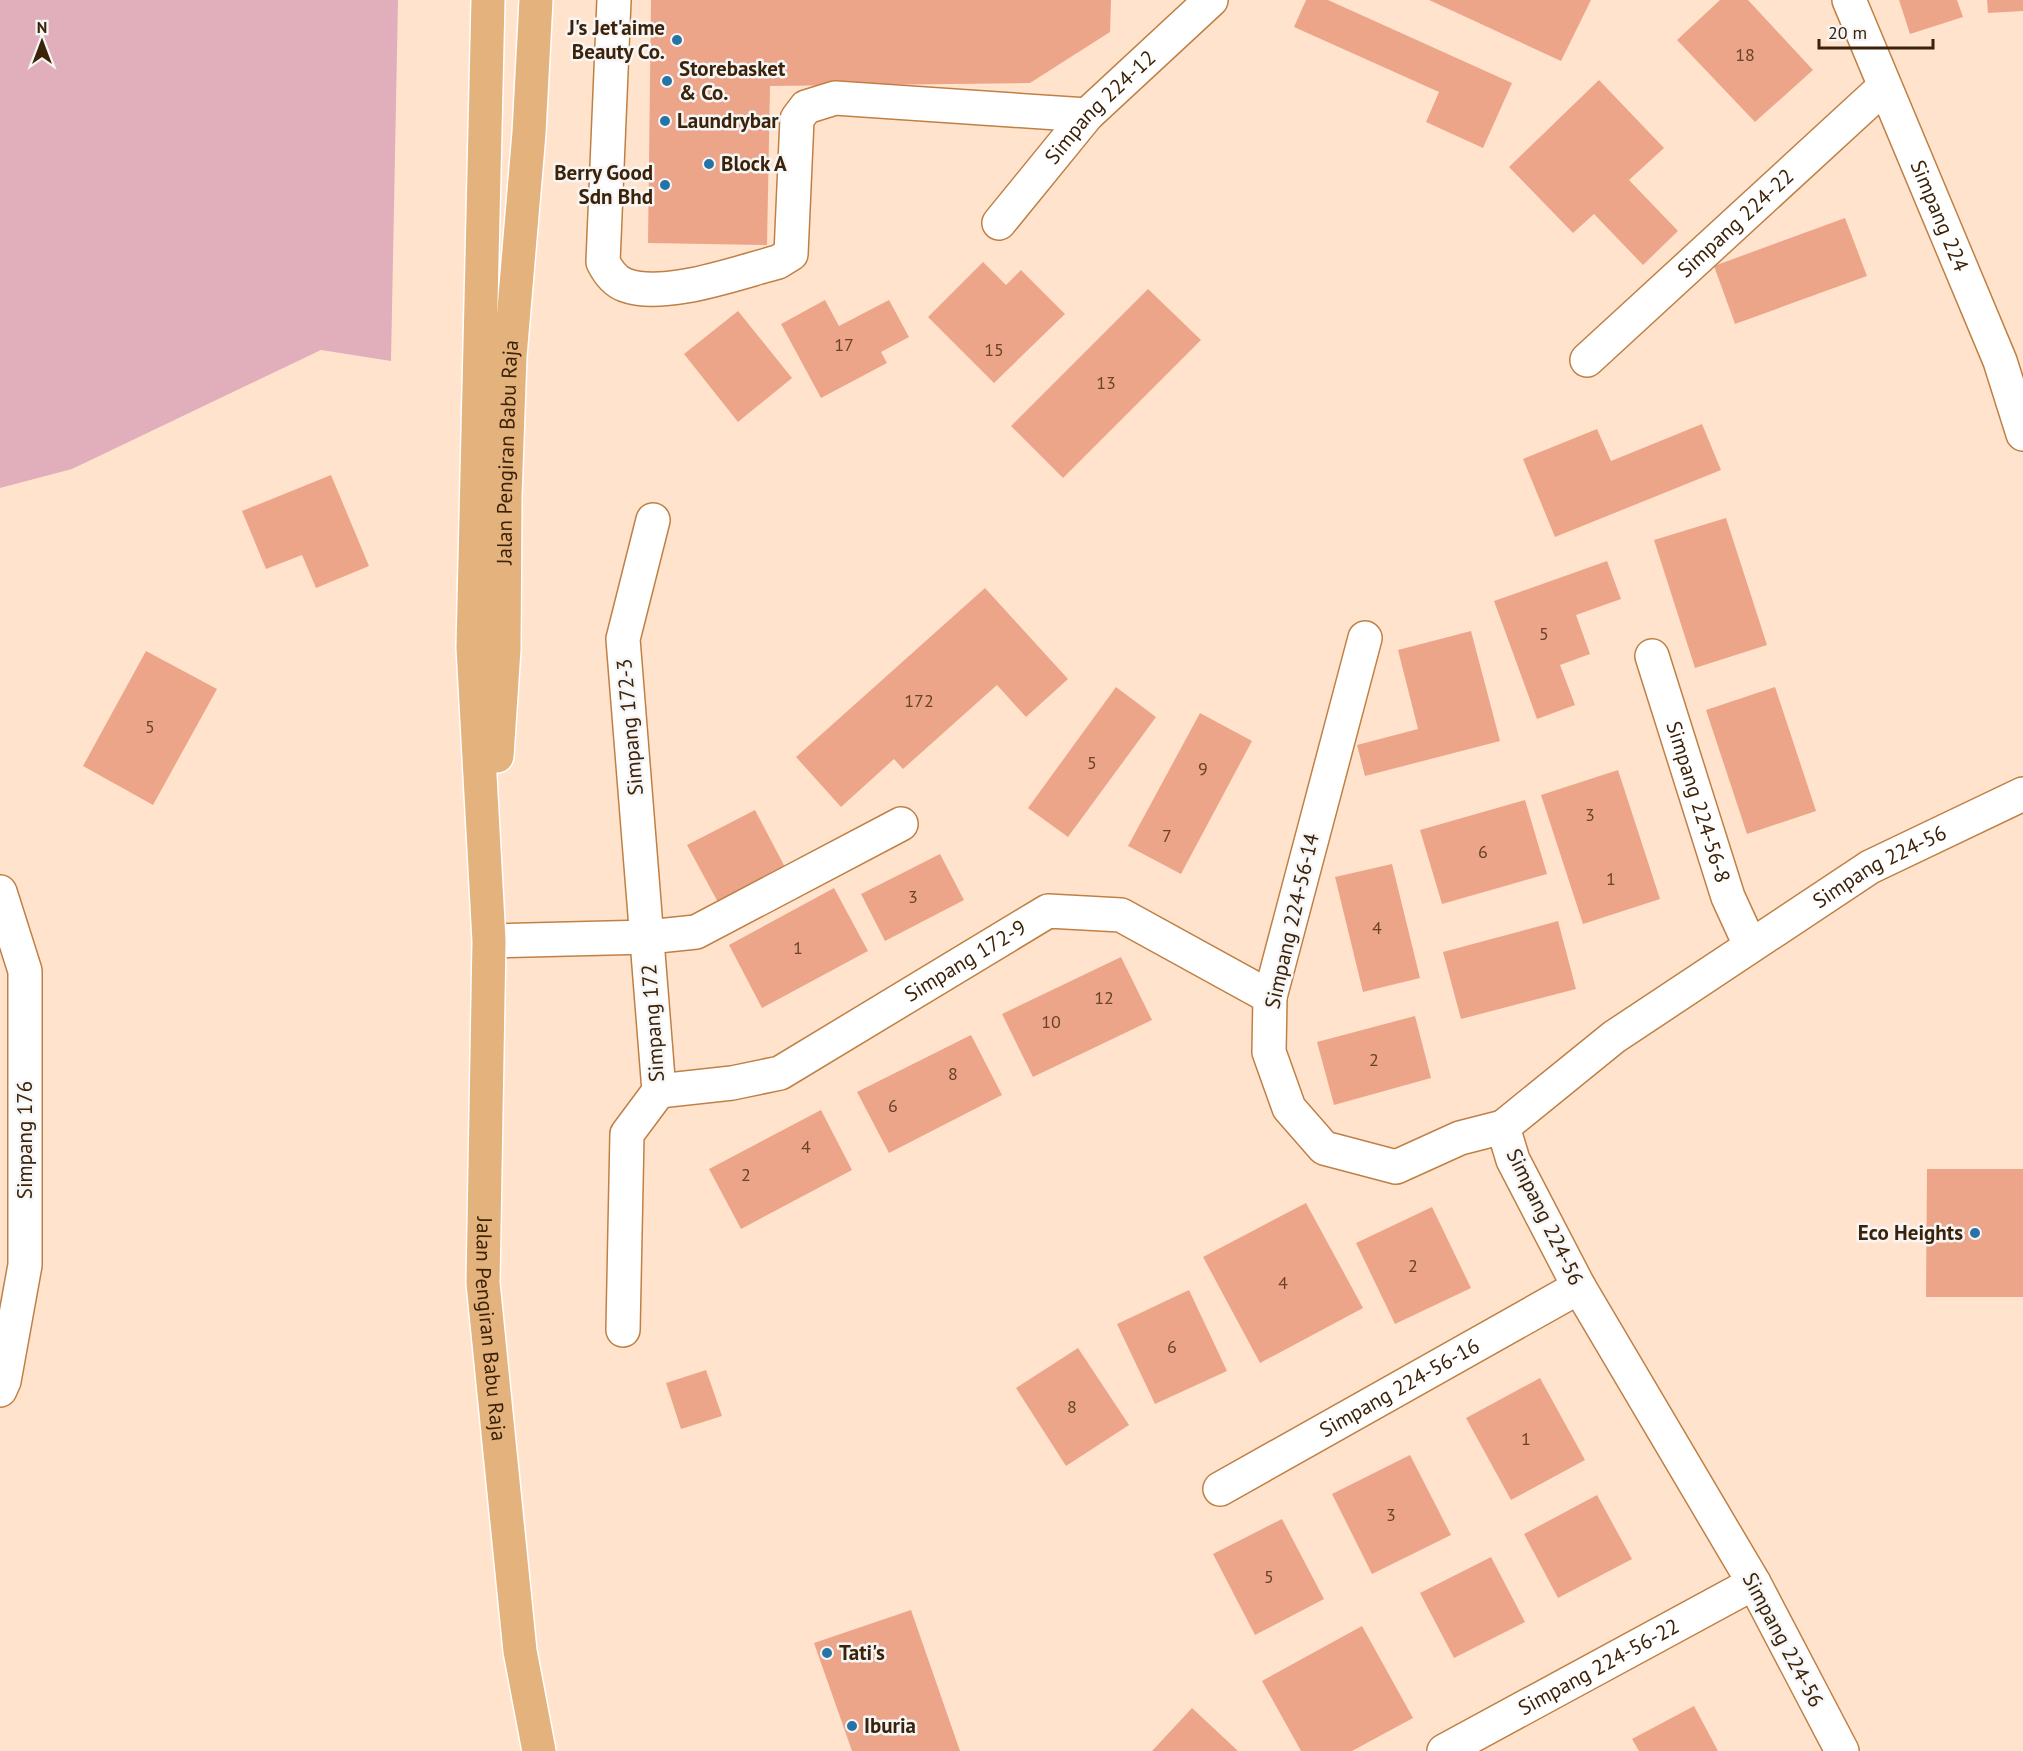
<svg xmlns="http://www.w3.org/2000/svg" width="2023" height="1751" font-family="'PT Sans',sans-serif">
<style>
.green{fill:#e1afbc}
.building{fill:#eda58a}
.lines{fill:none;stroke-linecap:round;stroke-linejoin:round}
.minor-casing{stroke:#c08045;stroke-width:36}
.major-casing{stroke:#fff;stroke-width:36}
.minor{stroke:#fff;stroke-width:33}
.major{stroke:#e4b27c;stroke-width:33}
.poi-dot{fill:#2674a6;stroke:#f6f6f6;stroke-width:2}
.labels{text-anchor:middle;stroke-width:5;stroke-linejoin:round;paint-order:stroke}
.number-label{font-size:18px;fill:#684328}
.poi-label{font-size:21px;font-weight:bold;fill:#3c2208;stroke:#f6f6f6;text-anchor:start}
.street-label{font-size:21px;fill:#3c2208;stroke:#f6f6f6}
</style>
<rect width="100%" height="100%" fill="#ffe3cc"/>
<!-- green -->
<path class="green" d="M 0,0 L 398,0 L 391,361 L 321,350 L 72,469 L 0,488 Z"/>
<!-- building -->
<path class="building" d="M 651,0 L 1111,0 L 1110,32 L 1030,83 L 770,86 L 767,245 L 648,243 Z
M 1306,0 L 1328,0 L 1512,83 L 1483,148 L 1426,122 L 1439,92 L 1294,27 Z
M 1429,0 L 1591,0 L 1561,61 Z
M 1720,0 L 1748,0 L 1813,70 L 1755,122 L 1677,40 Z
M 1899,0 L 1957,0 L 1963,17 L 1910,34 Z
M 1987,0 L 2023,0 L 2023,11 L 1988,13 Z
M 1599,80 L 1664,148 L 1629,180 L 1678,231 L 1643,265 L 1594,214 L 1573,233 L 1509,167 Z
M 1845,218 L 1867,276 L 1735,324 L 1714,266 Z
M 983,262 L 1006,285 L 1021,270 L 1065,314 L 994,383 L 928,317 Z
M 1148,289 L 1201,340 L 1063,478 L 1011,426 Z
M 825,300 L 839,326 L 889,300 L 909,337 L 881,352 L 887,363 L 821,398 L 781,324 Z
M 738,311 L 792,378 L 738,422 L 684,354 Z
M 1702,424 L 1721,470 L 1555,537 L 1523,459 L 1597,429 L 1611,461 Z
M 331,475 L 369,566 L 316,588 L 302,555 L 266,569 L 242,511 Z
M 1726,518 L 1767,645 L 1695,668 L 1654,540 Z
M 1607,561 L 1621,599 L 1576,615 L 1590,654 L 1560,665 L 1575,705 L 1537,719 L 1494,601 Z
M 985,588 L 1068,679 L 1026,717 L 997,685 L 903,769 L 894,759 L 841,807 L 796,757 Z
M 1471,631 L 1500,741 L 1365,776 L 1357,745 L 1418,729 L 1398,650 Z
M 146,651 L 217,689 L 153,805 L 83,766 Z
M 1116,687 L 1156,717 L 1068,837 L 1028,808 Z
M 1775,687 L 1816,811 L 1747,834 L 1706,710 Z
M 1200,713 L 1252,741 L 1181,874 L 1128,846 Z
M 1618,770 L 1660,899 L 1583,924 L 1541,795 Z
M 1525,800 L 1547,874 L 1442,904 L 1420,830 Z
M 755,810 L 787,871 L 720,906 L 687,845 Z
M 940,854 L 964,900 L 885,941 L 861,894 Z
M 1392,864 L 1420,978 L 1363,992 L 1335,877 Z
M 834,888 L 868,951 L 762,1008 L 729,945 Z
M 1558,921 L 1576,989 L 1461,1019 L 1443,952 Z
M 1121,957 L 1152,1020 L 1033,1077 L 1002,1014 Z
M 1415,1016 L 1431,1078 L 1334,1105 L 1317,1042 Z
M 971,1035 L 1002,1095 L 889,1153 L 857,1092 Z
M 821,1110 L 852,1170 L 741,1229 L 709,1169 Z
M 1927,1169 L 2023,1169 L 2023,1297 L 1926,1297 Z
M 1306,1203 L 1363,1308 L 1260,1363 L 1203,1257 Z
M 1432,1207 L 1471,1288 L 1395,1324 L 1356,1243 Z
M 1189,1290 L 1227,1371 L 1155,1404 L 1117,1324 Z
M 1078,1348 L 1129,1425 L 1066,1466 L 1016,1388 Z
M 706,1370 L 722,1416 L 681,1429 L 666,1383 Z
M 1540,1378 L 1585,1460 L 1511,1500 L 1466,1418 Z
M 1410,1455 L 1451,1535 L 1372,1574 L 1332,1494 Z
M 1597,1495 L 1632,1559 L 1558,1598 L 1524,1534 Z
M 1282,1519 L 1324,1599 L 1255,1635 L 1213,1554 Z
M 1491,1557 L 1525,1622 L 1454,1658 L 1420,1593 Z
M 911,1610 L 960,1751 L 852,1751 L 814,1643 Z
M 1362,1626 L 1413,1718 L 1352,1751 L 1301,1751 L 1262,1681 Z
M 1694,1706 L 1718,1751 L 1639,1751 L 1632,1739 Z
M 1192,1708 L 1238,1751 L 1152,1751 Z"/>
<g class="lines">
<defs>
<g id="minor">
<path d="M 614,0 L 603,262 C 608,272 614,281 625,285 C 664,300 739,272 778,262 L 791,254 L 797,119 L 806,107 L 835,98 L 1087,115"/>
<path id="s1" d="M 1849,0 L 2000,361 L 2023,434"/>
<path id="s2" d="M 999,223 L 1087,115 L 1211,0"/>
<path id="s3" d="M 1587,360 L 1884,87"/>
<path d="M 1365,638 L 1270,997 L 1269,1052 L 1289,1108 L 1324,1148 L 1396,1167 L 1460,1138 L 1503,1127"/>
<path id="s4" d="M 1652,656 L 1728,897 L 1750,945"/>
<path d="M 0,892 L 25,971 L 25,1265 L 4,1381 L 0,1390"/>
<path d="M 489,941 L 648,937 L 696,932 L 901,824"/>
<path id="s5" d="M 659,1091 L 732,1083 L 780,1073 L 1048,911 L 1121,915 L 1270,997"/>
<path d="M 623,1330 L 627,1134 L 659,1091 L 623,639 L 653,520"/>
<path id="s6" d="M 1220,1489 L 1579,1287"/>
<path id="s7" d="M 1444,1751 L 1754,1583"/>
<path id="s8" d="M 1842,1751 L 1754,1583 L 1579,1287 L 1513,1160 L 1503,1127 L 1614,1037 L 1870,867 L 2023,794"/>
</g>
<g id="major">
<path id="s9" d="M 488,0 L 473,647 L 489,941 L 483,1283 L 520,1651 L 539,1751"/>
<path id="s10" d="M 497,756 L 504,649 L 505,496 L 510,356 L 529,133 L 536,0"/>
</g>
</defs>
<!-- minor casing -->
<use href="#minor" class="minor-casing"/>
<!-- major casing -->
<use href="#major" class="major-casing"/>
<!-- minor -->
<use href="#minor" class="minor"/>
<!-- major -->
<use href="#major" class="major"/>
</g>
<!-- markers -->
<g class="poi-dot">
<circle cx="677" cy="40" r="6"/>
<circle cx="667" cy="81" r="6"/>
<circle cx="665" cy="121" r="6"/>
<circle cx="709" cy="164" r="6"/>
<circle cx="665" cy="185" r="6"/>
<circle cx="1975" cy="1233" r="6"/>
<circle cx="827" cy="1653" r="6"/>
<circle cx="852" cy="1726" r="6"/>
</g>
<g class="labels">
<!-- number labels -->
<g class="number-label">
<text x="1745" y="61">18</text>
<text x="844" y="351">17</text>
<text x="994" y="356">15</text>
<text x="1106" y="389">13</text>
<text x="1544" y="640">5</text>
<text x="919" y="707">172</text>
<text x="150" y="733">5</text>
<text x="1092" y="769">5</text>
<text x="1203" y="775">9</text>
<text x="1590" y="821">3</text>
<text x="1167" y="842">7</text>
<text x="1483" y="858">6</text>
<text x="1611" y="885">1</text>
<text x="913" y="903">3</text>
<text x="1377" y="934">4</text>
<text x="798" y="954">1</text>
<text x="1104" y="1004">12</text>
<text x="1051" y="1028">10</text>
<text x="1374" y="1066">2</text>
<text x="953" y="1080">8</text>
<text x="893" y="1112">6</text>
<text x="806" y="1153">4</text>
<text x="746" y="1181">2</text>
<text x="1413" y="1272">2</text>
<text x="1283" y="1289">4</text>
<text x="1172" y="1353">6</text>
<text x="1072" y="1413">8</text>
<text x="1526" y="1445">1</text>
<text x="1391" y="1521">3</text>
<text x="1269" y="1583">5</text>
</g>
<!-- poi labels -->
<g class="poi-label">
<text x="665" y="35" text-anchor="end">J's Jet'aime<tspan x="665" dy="24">Beauty Co.</tspan></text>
<text x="679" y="76">Storebasket<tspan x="679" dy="24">&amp; Co.</tspan></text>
<text x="677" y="128">Laundrybar</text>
<text x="721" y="171">Block A</text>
<text x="653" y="180" text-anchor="end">Berry Good<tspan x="653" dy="24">Sdn Bhd</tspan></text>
<text x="1963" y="1240" text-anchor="end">Eco Heights</text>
<text x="839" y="1660">Tati's</text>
<text x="864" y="1733">Iburia</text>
</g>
<!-- street labels -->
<g class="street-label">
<text dy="7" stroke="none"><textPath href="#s2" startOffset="154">Simpang 224-12</textPath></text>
<text dy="7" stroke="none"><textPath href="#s1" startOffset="234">Simpang 224</textPath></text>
<text dy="7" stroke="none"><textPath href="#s3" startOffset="202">Simpang 224-22</textPath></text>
<text dy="7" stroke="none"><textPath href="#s10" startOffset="304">Jalan Pengiran Babu Raja</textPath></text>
<text transform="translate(630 727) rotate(-95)" y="7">Simpang 172-3</text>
<text dy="7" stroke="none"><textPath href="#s4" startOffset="153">Simpang 224-56-8</textPath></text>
<text dy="7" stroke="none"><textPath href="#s8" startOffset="1170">Simpang 224-56</textPath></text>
<text transform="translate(1292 921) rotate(-77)" y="7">Simpang 224-56-14</text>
<text dy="7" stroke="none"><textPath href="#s5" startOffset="339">Simpang 172-9</textPath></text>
<text transform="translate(653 1023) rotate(-94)" y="7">Simpang 172</text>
<text transform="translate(25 1140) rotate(-90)" y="7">Simpang 176</text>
<text transform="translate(1545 1217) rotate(64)" y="7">Simpang 224-56</text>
<text dy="7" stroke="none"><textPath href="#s9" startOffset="1330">Jalan Pengiran Babu Raja</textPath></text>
<text dy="7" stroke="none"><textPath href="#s6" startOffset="206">Simpang 224-56-16</textPath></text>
<text transform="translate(1783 1640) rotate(62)" y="7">Simpang 224-56</text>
<text dy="7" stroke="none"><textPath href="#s7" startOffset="176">Simpang 224-56-22</textPath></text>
</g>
</g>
<!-- north arrow -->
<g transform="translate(42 42)" stroke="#f6f6f6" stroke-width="4.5" paint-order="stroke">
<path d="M0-4.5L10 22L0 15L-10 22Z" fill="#3c2208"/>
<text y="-9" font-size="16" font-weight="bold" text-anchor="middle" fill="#3c2208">N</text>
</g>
<!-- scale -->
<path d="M1819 39v9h114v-9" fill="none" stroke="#3c2208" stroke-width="3"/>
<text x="1828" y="39" font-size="18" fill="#3c2208" stroke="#f6f6f6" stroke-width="4.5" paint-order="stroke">20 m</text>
</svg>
